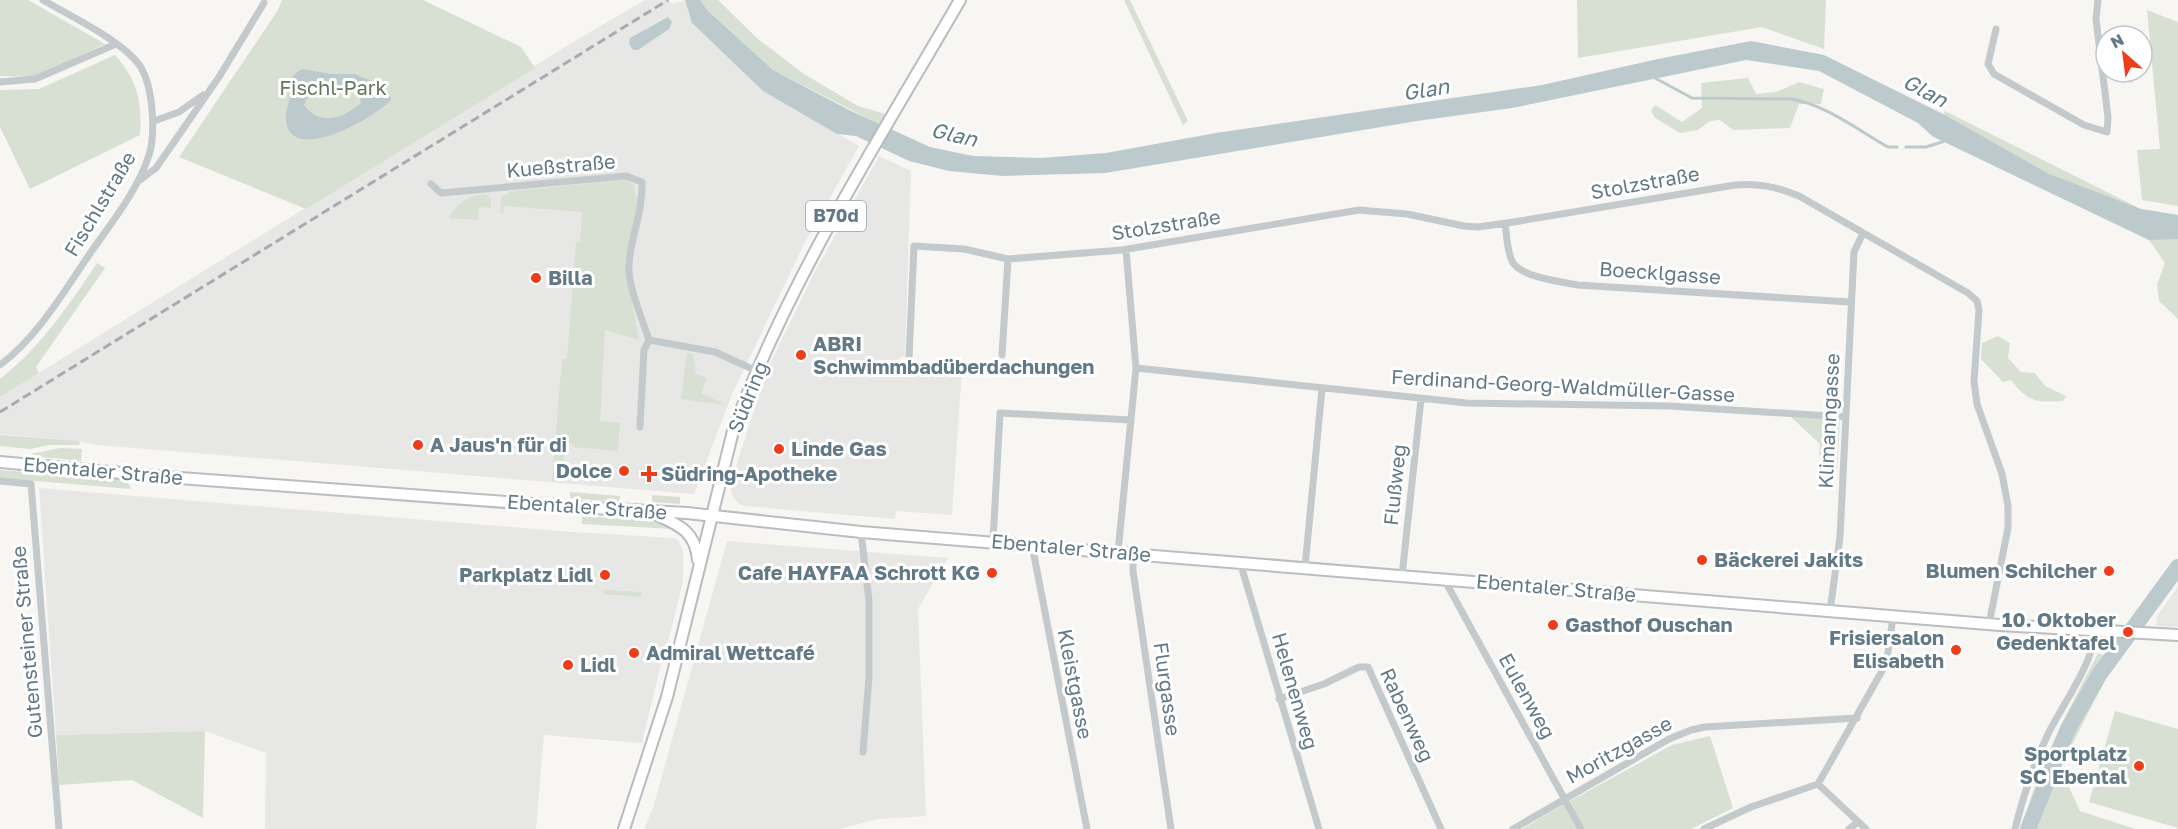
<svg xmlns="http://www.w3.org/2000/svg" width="2178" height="829" font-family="'Golos Text',sans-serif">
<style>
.built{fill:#e7e8e6}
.green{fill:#d8dfd3}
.water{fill:#bccace;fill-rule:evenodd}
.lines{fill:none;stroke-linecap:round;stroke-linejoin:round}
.stream{stroke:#bccace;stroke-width:3}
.river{stroke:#bccace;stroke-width:16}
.secondary-casing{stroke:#b8bec2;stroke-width:14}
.primary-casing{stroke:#b7bcbf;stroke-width:14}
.minor{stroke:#c4c9cb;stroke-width:7}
.secondary{stroke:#fff;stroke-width:10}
.primary{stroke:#fff;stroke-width:10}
.rail{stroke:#a4acb0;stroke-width:3;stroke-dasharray:9 4.5;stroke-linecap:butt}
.poi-dot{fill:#f03d19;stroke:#fff;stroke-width:2}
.labels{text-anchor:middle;stroke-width:6;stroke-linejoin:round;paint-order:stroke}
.shield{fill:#fff;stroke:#92a1aa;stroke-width:1.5}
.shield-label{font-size:18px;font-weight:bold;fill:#637986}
.park-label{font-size:20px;fill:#65785e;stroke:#fff}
.street-label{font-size:20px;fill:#637986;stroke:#fff}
.poi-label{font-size:20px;font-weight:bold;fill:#637986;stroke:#fff;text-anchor:start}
.water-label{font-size:21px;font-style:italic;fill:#5f7b83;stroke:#fff}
</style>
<rect width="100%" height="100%" fill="#f7f6f3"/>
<!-- built -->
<path class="built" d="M 645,0 L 669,0 L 672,4 L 685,0 L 692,23 L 763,91 L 859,146 L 804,244 L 733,392 L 694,494 L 98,445 L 76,441 L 0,434 L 0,397 L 578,39 Z
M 879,156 L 911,171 L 905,355 L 896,360 L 896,368 L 962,369 L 952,515 L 896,511 L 895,519 L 744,506 L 738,503 L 734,498 L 731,491 L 732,479 L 766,372 L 812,277 Z
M 39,488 L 558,531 L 674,538 L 679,541 L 683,551 L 683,581 L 670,635 L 663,656 L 642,743 L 544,735 L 536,829 L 265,829 L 266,753 L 205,731 L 56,735 Z
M 727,541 L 948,558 L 918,609 L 926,816 L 878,819 L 839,829 L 644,829 L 653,808 Z
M 2178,587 L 2178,627 L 2156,626 L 2157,616 Z"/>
<!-- green -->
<path class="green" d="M 0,0 L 28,0 L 105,44 L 34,77 L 0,76 Z
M 282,0 L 423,0 L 521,47 L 535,68 L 306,209 L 179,157 L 278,10 Z
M 700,0 L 718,0 L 758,39 L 804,74 L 858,106 L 885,114 L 879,124 L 773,70 L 708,11 Z
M 1124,0 L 1130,0 L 1188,121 L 1183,125 Z
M 1577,0 L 1826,0 L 1824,49 L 1762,27 L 1578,58 Z
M 2147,10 L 2178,22 L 2178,206 L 2142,200 L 2137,150 L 2160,149 Z
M 115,55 C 138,81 142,101 140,135 L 30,189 L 0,127 L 0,90 L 39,89 Z
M 1748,78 L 1756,94 L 1776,92 L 1799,82 L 1824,89 L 1821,104 L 1799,104 L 1790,128 L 1733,130 L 1720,120 L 1710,121 L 1698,130 L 1680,133 L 1655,118 L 1651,111 L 1655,105 L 1682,122 L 1702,108 L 1701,83 Z
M 1945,111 L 2141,209 L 2178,215 L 2178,319 L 2159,301 L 2157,285 L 2165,263 L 2149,240 L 1932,136 Z
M 626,180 L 634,185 L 635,194 L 639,201 L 625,262 L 639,340 L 605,330 L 600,421 L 620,423 L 618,451 L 573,447 L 573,443 L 565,442 L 562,481 L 552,481 L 562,359 L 567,359 L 576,242 L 580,242 L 582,212 L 504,206 L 503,214 L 500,213 L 501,198 L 511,191 Z
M 485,194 L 491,198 L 491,208 L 479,207 L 478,220 L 449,218 C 456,204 469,195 485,194 Z
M 97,263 L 105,268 L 36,367 L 39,373 L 0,397 L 0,379 C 40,348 69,305 97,263 Z
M 1998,336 L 2010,343 L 2008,358 L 2021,372 L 2035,373 L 2045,386 L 2066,396 L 2063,401 C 2036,402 2029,403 2011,380 L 2003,382 L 1981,359 L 1982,343 Z
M 687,353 L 693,354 L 696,374 L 707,378 L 701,393 L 726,405 L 681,399 Z
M 1790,416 L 1840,418 L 1837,470 L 1819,455 L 1820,444 Z
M 0,435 L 79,441 L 80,445 L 49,445 L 30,449 L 0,446 Z
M 60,448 L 82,449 L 81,461 L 74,462 L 73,460 L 31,456 L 31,454 Z
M 0,470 L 120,479 L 127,481 L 131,489 L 0,478 Z
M 570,492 L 620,496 L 619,502 L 570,498 Z
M 652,495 L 680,497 L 680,504 L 652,502 Z
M 582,516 L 665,522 L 674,529 L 582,524 Z
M 604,590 L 641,592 L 641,597 L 604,594 Z
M 2098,653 L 2115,661 L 2060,768 L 2080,811 L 2135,829 L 2022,829 C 2037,766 2069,710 2098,653 Z
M 2115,711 L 2178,729 L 2178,828 L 2089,802 Z
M 205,731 L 203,818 L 132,780 L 59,785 L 56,735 Z
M 1710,736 L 1733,808 L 1691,829 L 1585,829 L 1570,801 L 1672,745 Z
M 1564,804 L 1578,829 L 1522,829 Z"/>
<!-- water -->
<path class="water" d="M 685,0 L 700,0 L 708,11 L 773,70 L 849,110 L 930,147 L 973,156 L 1041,158 L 1106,153 L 1216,133 L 1542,85 L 1658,59 L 1751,41 L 1824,55 L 1943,114 L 2049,174 L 2141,209 L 2178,215 L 2178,239 L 2149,240 L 1932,136 L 1918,123 L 1819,71 L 1746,60 L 1512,108 L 1417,121 L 1105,173 L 1003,176 L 949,171 L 909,161 L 856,136 L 837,134 L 763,91 L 692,23 Z
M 668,17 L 672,22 L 669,29 L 638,50 L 633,50 L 629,44 L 630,38 Z
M 303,69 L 330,74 L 355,74 L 378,84 L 383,91 L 390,94 L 391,100 C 377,116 298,162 287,126 C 282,110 295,93 293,76 L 298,71 ZM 340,86 L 359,93 L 361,103 C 344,118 320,127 304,105 C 312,86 322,88 340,86 Z"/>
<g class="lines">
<!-- stream -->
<path class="stream" d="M 1655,78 L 1692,98 L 1792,99 C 1826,105 1858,130 1888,147 L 1897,147
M 1906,147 L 1926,147 L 1945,141"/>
<!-- river -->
<path class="river" d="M 2028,829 L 2068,729 L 2099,675 L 2178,567"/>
<defs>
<path id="secondary" d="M 0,462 L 166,477 L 573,507 L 687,513 L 861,532 L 2000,625 L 2178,635"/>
<path id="primary" d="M 649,511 C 675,524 695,528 698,560
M 624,829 L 667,697 L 733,431 C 789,279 879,140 960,0"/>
</defs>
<!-- secondary casing -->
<use href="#secondary" class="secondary-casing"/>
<!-- primary casing -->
<use href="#primary" class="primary-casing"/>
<!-- minor -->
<path class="minor" d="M 1996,29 L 1988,64 L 1994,74 L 2084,125 L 2107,132 L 2108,117 L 2096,19 L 2098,0
M 0,82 L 35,79 L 116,44
M 154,121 L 179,112 L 203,95
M 140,180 L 156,168 L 219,77 L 264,3
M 431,184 L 441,193 L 626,176 L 642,182 C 643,212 631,236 629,264 C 627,284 643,321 649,340 L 715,352 L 757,371
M 1505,224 C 1507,236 1507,251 1512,261 C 1519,277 1562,282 1578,285 L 1850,302
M 1002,355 L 1008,259
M 909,358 L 914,246 L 964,249 L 1008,259 L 1122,250 L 1359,210 L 1407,214 L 1464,226 L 1478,227 L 1514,222 L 1735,185 C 1759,183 1777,187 1799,196 L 1968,293 L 1977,301 L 1979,310 L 1974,381 L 1977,404 L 2002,474 L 2008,506 L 2008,528 L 1989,624
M 0,365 C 37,338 65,290 91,252 C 112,222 138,190 149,155 C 156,133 153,86 140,66 C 123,41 70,16 43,0
M 1136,368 L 1467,403 L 1669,406 L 1846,417
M 640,427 L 644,350 L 649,340
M 0,481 L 31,484 L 59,829
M 861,532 L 869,601 L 869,677 L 863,752
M 993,541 L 1000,413 L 1131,420
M 1032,545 L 1087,829
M 1118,552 L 1136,368 L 1126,250
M 1133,554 L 1133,571 L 1171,829
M 1240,562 L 1319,829
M 1305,567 L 1322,389
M 1402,576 L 1421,399
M 1444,579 L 1581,829
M 1830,611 L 1840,537 L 1854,252 L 1863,233
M 1279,699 L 1324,684 L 1359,667 L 1368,667 L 1441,829
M 1818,784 L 1866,829
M 1513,829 L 1669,739 L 1691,730 L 1705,727 L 1857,718
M 1704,829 L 1751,807 L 1818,784 L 1882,671 L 1887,659 L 1893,617
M 1849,829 L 1858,822
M 2015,829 C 2023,796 2034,763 2049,732 C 2066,699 2090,668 2096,632"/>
<!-- secondary -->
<use href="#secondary" class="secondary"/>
<!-- primary -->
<use href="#primary" class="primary"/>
<!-- rail -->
<path class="rail" d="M 0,412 L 668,0"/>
</g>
<!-- markers -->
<g class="poi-dot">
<circle cx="536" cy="278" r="6"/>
<circle cx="801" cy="355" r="6"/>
<circle cx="418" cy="445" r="6"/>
<circle cx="779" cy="449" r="6"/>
<circle cx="624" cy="471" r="6"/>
<path d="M646 465h6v6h6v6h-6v6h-6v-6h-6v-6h6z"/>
<circle cx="1702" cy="560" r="6"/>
<circle cx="2109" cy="571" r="6"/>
<circle cx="992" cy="573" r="6"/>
<circle cx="605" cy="575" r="6"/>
<circle cx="1553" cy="625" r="6"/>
<circle cx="2128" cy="632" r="6"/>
<circle cx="1956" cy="650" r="6"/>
<circle cx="634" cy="653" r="6"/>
<circle cx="568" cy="665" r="6"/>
<circle cx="2139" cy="766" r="6"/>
</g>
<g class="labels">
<!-- shield labels -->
<rect class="shield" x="806" y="201" width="60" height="30" rx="4.5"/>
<g class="shield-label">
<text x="836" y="222">B70d</text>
</g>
<!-- park labels -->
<g class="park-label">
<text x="333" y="95">Fischl-Park</text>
</g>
<!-- street labels -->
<g class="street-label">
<text transform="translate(561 166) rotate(-5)" y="7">Kueßstraße</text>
<text transform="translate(1645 183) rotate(-10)" y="7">Stolzstraße</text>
<text transform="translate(100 204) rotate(-59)" y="7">Fischlstraße</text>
<text transform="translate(1166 225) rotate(-9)" y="7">Stolzstraße</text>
<text transform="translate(1660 273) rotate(4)" y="7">Boecklgasse</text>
<text transform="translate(1563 386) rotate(3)" y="7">Ferdinand-Georg-Waldmüller-Gasse</text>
<text transform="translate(748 397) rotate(-68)" y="7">Südring</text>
<text transform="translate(1829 421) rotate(-87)" y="7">Klimanngasse</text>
<text transform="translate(103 471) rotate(5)" y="7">Ebentaler Straße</text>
<text transform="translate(1395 485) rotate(-84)" y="7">Flußweg</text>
<text transform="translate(587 507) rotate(4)" y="7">Ebentaler Straße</text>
<text transform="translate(1071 548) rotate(5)" y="7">Ebentaler Straße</text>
<text transform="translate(1556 588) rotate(5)" y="7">Ebentaler Straße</text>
<text transform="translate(27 642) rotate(-95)" y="7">Gutensteiner Straße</text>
<text transform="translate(1075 684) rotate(79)" y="7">Kleistgasse</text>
<text transform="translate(1167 689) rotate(82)" y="7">Flurgasse</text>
<text transform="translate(1295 691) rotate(74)" y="7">Helenenweg</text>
<text transform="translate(1527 696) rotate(61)" y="7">Eulenweg</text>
<text transform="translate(1407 715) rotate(65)" y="7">Rabenweg</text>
<text transform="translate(1619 750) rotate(-29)" y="7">Moritzgasse</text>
</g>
<!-- poi labels -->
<g class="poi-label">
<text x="548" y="285">Billa</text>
<text x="813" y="351">ABRI<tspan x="813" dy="23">Schwimmbadüberdachungen</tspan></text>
<text x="430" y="452">A Jaus'n für di</text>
<text x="791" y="456">Linde Gas</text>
<text x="612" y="478" text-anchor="end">Dolce</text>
<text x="661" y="481">Südring-Apotheke</text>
<text x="1714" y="567">Bäckerei Jakits</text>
<text x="2097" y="578" text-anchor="end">Blumen Schilcher</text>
<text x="980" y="580" text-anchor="end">Cafe HAYFAA Schrott KG</text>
<text x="593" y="582" text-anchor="end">Parkplatz Lidl</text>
<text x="2116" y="627" text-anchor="end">10. Oktober<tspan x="2116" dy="23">Gedenktafel</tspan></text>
<text x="1565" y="632">Gasthof Ouschan</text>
<text x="1944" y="645" text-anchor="end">Frisiersalon<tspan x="1944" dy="23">Elisabeth</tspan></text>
<text x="646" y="660">Admiral Wettcafé</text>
<text x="580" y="672">Lidl</text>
<text x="2127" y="761" text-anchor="end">Sportplatz<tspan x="2127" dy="23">SC Ebental</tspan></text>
</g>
<!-- water labels -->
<g class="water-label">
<text transform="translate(1426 90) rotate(-9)" y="7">Glan</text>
<text transform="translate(1925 91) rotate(28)" y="7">Glan</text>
<text transform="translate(954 135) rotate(13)" y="7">Glan</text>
</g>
</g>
<!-- north arrow -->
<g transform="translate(2124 54) rotate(332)"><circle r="28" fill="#ffffff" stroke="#c1c9cf" stroke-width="1.5"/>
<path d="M0-4.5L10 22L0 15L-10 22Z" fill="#f03d19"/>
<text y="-9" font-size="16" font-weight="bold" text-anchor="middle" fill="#637986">N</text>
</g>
</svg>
